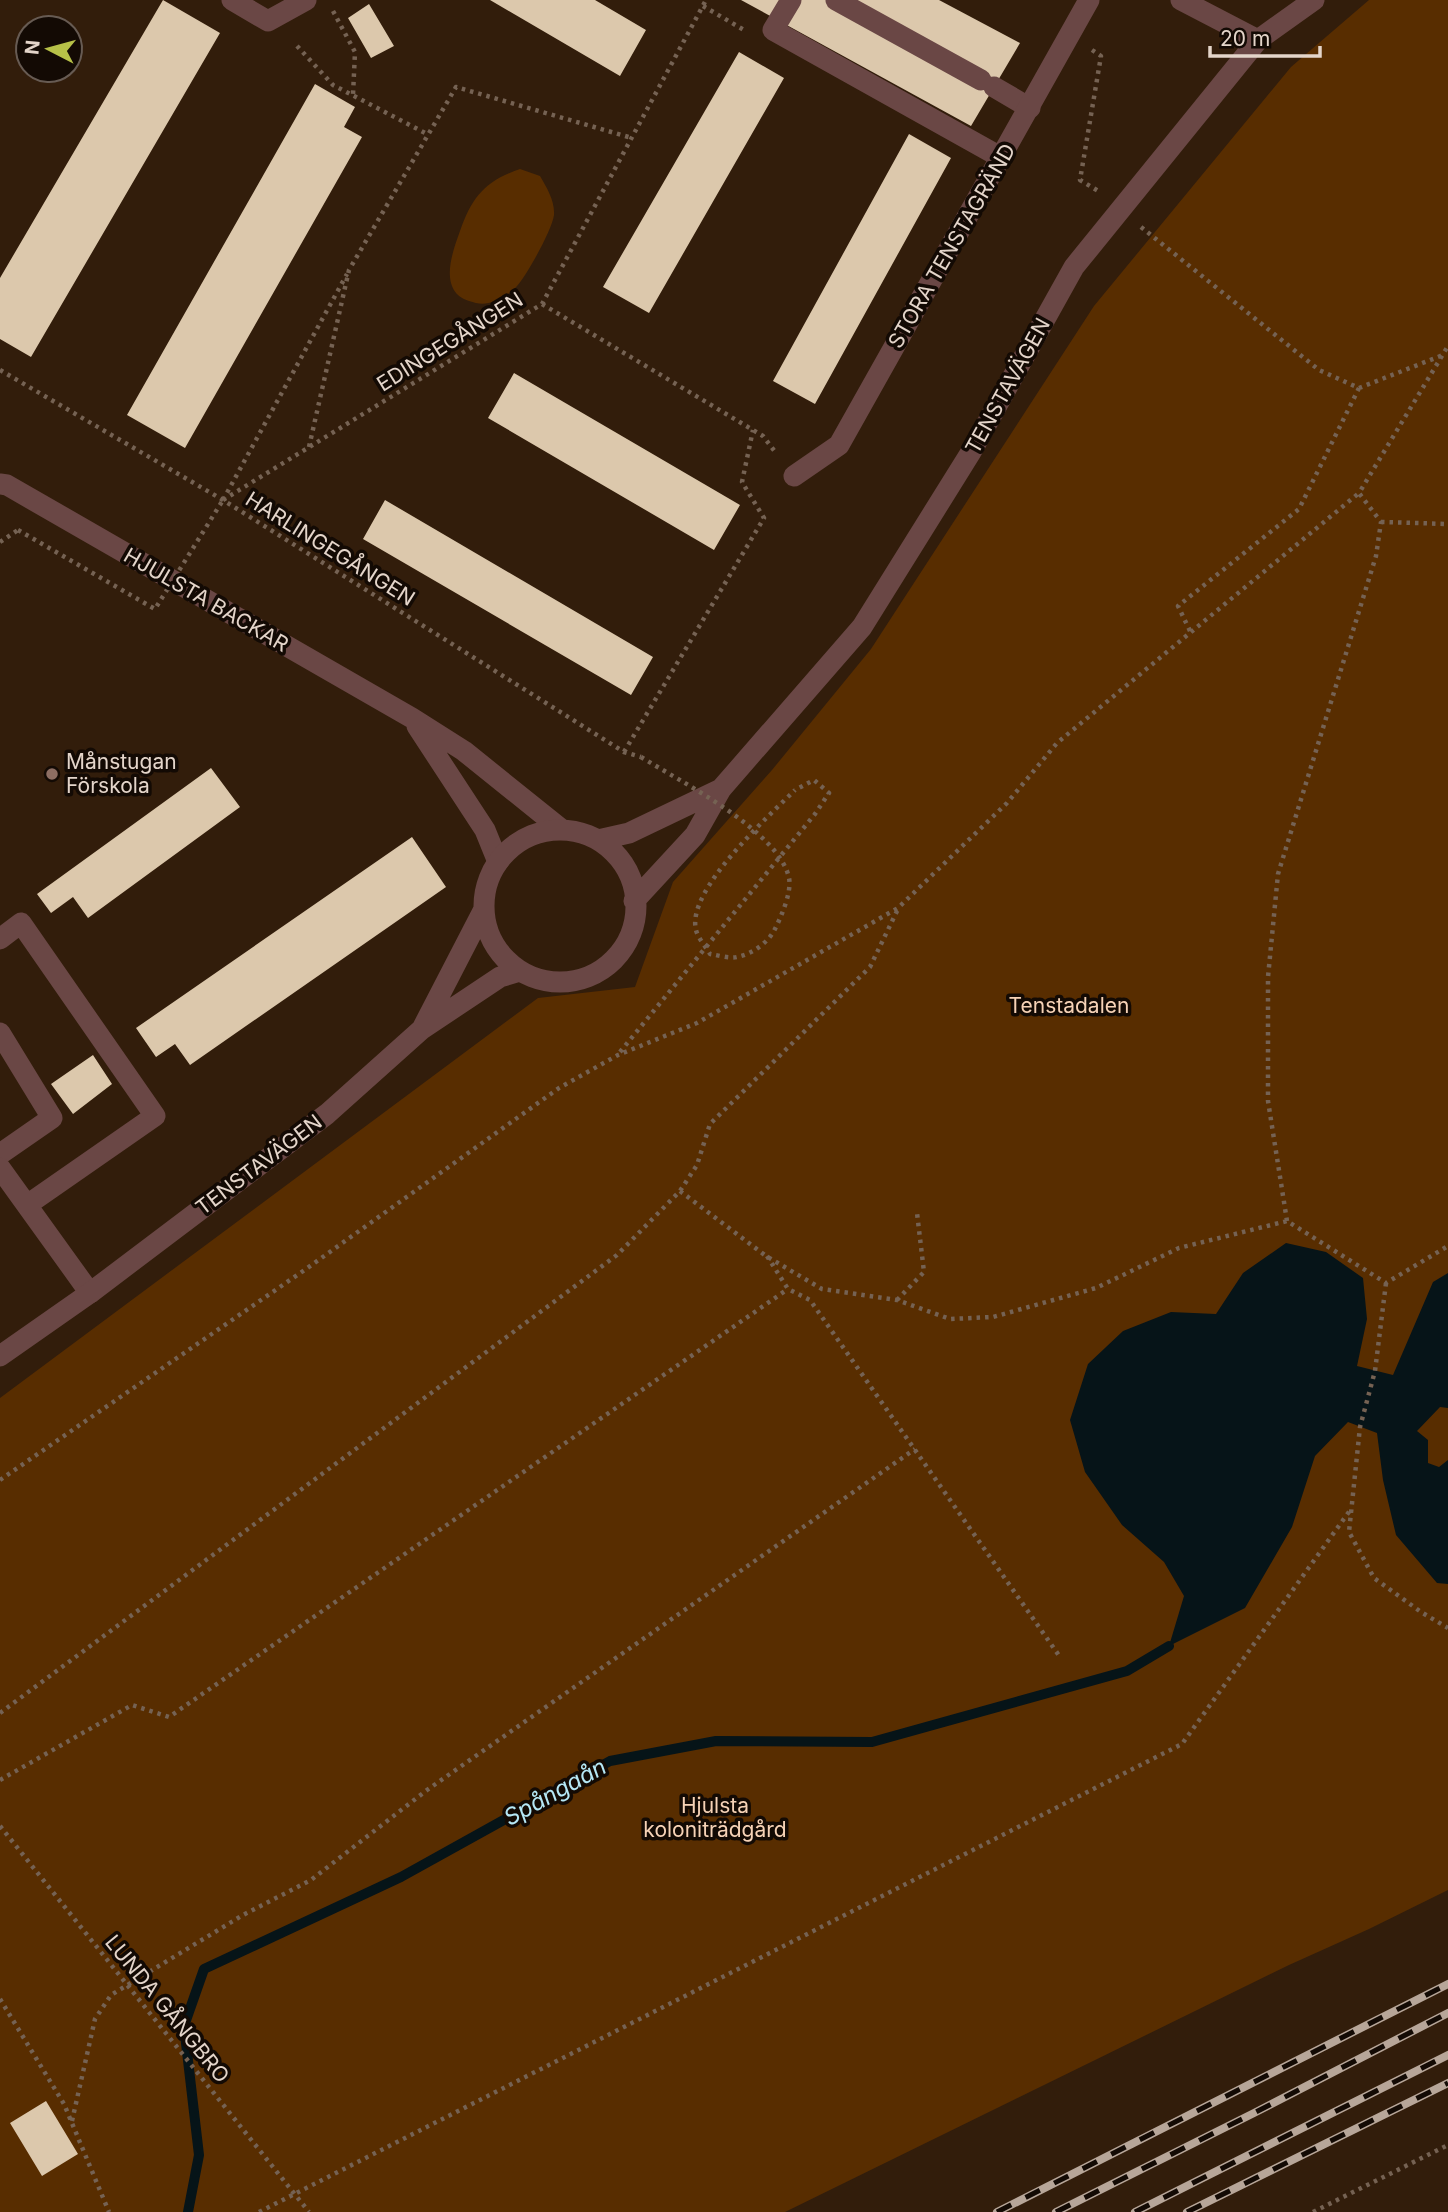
<svg xmlns="http://www.w3.org/2000/svg" width="1448" height="2212" font-family="Inter,sans-serif">
<style>
.green{fill:#582d00}
.water{fill:#061418}
.lines{fill:none;stroke-linecap:round;stroke-linejoin:round}
.stream{stroke:#061418;stroke-width:10}
.building{fill:#dcc8ac}
.path{stroke:#756253;stroke-width:4.5;stroke-dasharray:3.5 5;stroke-linecap:butt}
.service{stroke:#6a4745;stroke-width:21}
.minor{stroke:#6a4745;stroke-width:21}
.tertiary{stroke:#6a4745;stroke-width:21}
.rail-casing{stroke:#b7a699;stroke-width:8}
.rail{stroke:#130a04;stroke-width:5;stroke-dasharray:16;stroke-linecap:butt}
.path-bridge{stroke:#756253;stroke-width:4.5;stroke-dasharray:3.5 5;stroke-linecap:butt}
.education-dot{fill:#8d6e63;stroke:#130a04;stroke-width:2.5}
.labels{text-anchor:middle;stroke-width:7;stroke-linejoin:round;paint-order:stroke}
.street-label{font-size:21px;fill:#e4d5ca;stroke:#130a04}
.poi-label{font-size:21px;fill:#e4d5ca;stroke:#130a04;text-anchor:start}
.park-label{font-size:21px;fill:#f6d2b6;stroke:#130a04}
.water-label{font-size:23px;font-style:italic;fill:#b6e8f6;stroke:#130a04}
</style>
<rect width="100%" height="100%" fill="#321d0b"/>
<!-- green -->
<path class="green" d="M 1369,0 L 1448,0 L 1448,1890 L 1369,1929 L 1289,1965 L 785,2212 L 0,2212 L 0,1398 L 538,998 L 635,987 L 673,882 L 772,770 L 871,649 L 1094,306 L 1291,67 Z
M 520,169 L 540,176 C 547,188 555,201 554,215 C 552,230 527,275 517,286 C 512,292 502,299 495,301 C 485,305 478,304 469,301 C 438,291 452,253 460,231 C 472,197 485,181 520,169 Z"/>
<!-- water -->
<path class="water" d="M 1286,1243 L 1326,1252 L 1363,1278 L 1367,1319 L 1357,1366 L 1393,1375 L 1433,1282 L 1448,1273 L 1448,1408 L 1440,1407 L 1417,1431 L 1428,1440 L 1428,1463 L 1439,1467 L 1448,1460 L 1448,1584 L 1437,1583 L 1396,1535 L 1383,1480 L 1377,1433 L 1348,1422 L 1315,1456 L 1292,1527 L 1245,1608 L 1169,1646 L 1184,1596 L 1164,1562 L 1122,1525 L 1085,1472 L 1070,1420 L 1088,1364 L 1123,1331 L 1171,1312 L 1216,1314 L 1243,1273 Z"/>
<g class="lines">
<!-- stream -->
<path class="stream" d="M 188,2212 L 199,2155 L 184,2026 L 204,1969 L 401,1877 L 610,1761 L 716,1741 L 872,1742 L 1127,1671 L 1169,1646"/>
</g>
<!-- building -->
<path class="building" d="M 163,0 L 220,33 L 31,357 L 0,339 L 0,278 Z
M 490,0 L 595,0 L 646,30 L 620,76 Z
M 741,0 L 939,0 L 1020,43 L 971,126 Z
M 369,4 L 394,46 L 371,58 L 348,18 Z
M 739,52 L 784,78 L 649,313 L 603,287 Z
M 315,84 L 355,107 L 344,127 L 362,137 L 185,448 L 127,415 Z
M 909,134 L 951,158 L 815,404 L 773,381 Z
M 514,373 L 740,505 L 714,550 L 488,418 Z
M 385,500 L 653,657 L 631,695 L 363,539 Z
M 211,768 L 240,807 L 88,918 L 73,897 L 51,913 L 37,894 Z
M 412,837 L 446,887 L 190,1065 L 175,1044 L 156,1057 L 136,1028 Z
M 93,1055 L 112,1084 L 73,1114 L 51,1084 Z
M 46,2101 L 78,2154 L 42,2176 L 10,2123 Z"/>
<g class="lines">
<!-- path -->
<path class="path" d="M 703,6 L 744,30
M 333,11 L 355,52 L 353,95
M 297,46 L 333,85 L 429,135
M 1092,50 L 1101,56 L 1080,180 L 1100,192
M 1141,227 L 1319,370 L 1359,388 L 1443,355
M 542,304 L 763,436 L 776,453
M 0,370 L 223,500 L 624,752 L 641,757
M 309,447 L 349,270 L 456,87 L 632,138
M 223,500 L 542,304 L 706,0
M 223,500 L 347,274
M 1381,522 L 1448,524
M 0,542 L 18,530
M 1190,631 L 1178,606 L 1299,509 L 1359,388
M 624,752 L 764,518 L 742,482 L 753,430
M 620,1052 L 815,814 L 829,793 L 814,780 L 795,790
M 680,1191 L 766,1256 L 822,1289 L 897,1300 L 950,1319 L 993,1317 L 1096,1288 L 1179,1248 L 1287,1221 L 1386,1283 L 1448,1246
M 1287,1221 L 1268,1101 L 1268,977 L 1278,874 L 1376,556 L 1381,522 L 1359,493 L 1448,346
M 767,1256 L 788,1289 L 810,1300 L 1060,1657
M 1386,1283 L 1375,1371 L 1360,1427 L 1349,1532 L 1374,1578 L 1421,1612 L 1448,1628
M 897,1300 L 924,1272 L 917,1213
M 0,1480 L 306,1269 L 559,1088 L 618,1055 L 697,1023 L 898,908 L 1007,803 L 1057,743 L 1359,493
M 0,1713 L 617,1255 L 680,1191 L 697,1165 L 710,1124 L 870,967 L 898,909
M 0,1780 L 132,1705 L 169,1717 L 788,1289
M 0,1999 L 64,2104 L 109,2212
M 72,2121 L 95,2019 L 111,1995 L 243,1915 L 311,1880 L 427,1790 L 915,1449
M 259,2212 L 1182,1744 L 1351,1509
M 1313,2212 L 1448,2145"/>
<!-- service -->
<path class="service" d="M 791,0 L 773,30 L 1002,158
M 836,0 L 981,80
M 994,87 L 1030,108
M 0,1033 L 52,1118 L 0,1154"/>
<!-- minor -->
<path class="minor" d="M 232,0 L 268,21 L 306,0
M 794,476 L 839,445 L 1089,0
M 0,484 L 7,485 L 412,718 L 464,751 L 561,829
M 417,726 L 485,830 L 498,862
M 0,939 L 21,923 L 155,1116 L 27,1205
M 0,1168 L 90,1293"/>
<!-- tertiary -->
<path class="tertiary" d="M 1181,0 L 1258,40
M484 906a76 76 0 1 1 152 0a76 76 0 1 1-152 0Z
M 598,840 L 629,833 L 721,789
M 634,901 L 695,835 L 721,789 L 862,627 L 971,452 L 1074,267 L 1258,40 L 1314,0
M 423,1027 L 484,909
M 0,1356 L 90,1293 L 327,1114 L 422,1029 L 500,977 L 520,971"/>
<defs>
<path id="rail" d="M 997,2212 L 1448,1984
M 1056,2212 L 1254,2113 L 1448,2013
M 1135,2212 L 1448,2055
M 1187,2212 L 1448,2083"/>
</defs>
<!-- rail casing -->
<use href="#rail" class="rail-casing"/>
<!-- rail -->
<use href="#rail" class="rail"/>
<!-- path-bridge -->
<path class="path-bridge" d="M 18,530 L 155,609 L 223,500
M 641,757 C 681,782 779,831 789,878 C 792,892 781,917 775,929 C 768,943 752,954 737,957 C 729,959 718,955 710,954 C 706,947 698,938 696,930 C 686,890 769,816 795,790
M 0,1826 L 309,2212"/>
</g>
<!-- markers -->
<circle class="education-dot" cx="52" cy="774" r="7"/>
<g class="labels">
<!-- street labels -->
<g class="street-label">
<text transform="translate(952 246) rotate(-60)" y="7">STORA TENSTAGRÄND</text>
<text transform="translate(450 342) rotate(-32)" y="7">EDINGEGÅNGEN</text>
<text transform="translate(1008 386) rotate(-61)" y="7">TENSTAVÄGEN</text>
<text transform="translate(330 549) rotate(32)" y="7">HARLINGEGÅNGEN</text>
<text transform="translate(206 600) rotate(30)" y="7">HJULSTA BACKAR</text>
<text transform="translate(259 1165) rotate(-37)" y="7">TENSTAVÄGEN</text>
<text transform="translate(167 2009) rotate(51)" y="7">LUNDA GÅNGBRO</text>
</g>
<!-- poi labels -->
<g class="poi-label">
<text x="66" y="769">Månstugan<tspan x="66" dy="24">Förskola</tspan></text>
</g>
<!-- park labels -->
<g class="park-label">
<text x="1069" y="1013">Tenstadalen</text>
<text x="715" y="1813">Hjulsta<tspan x="715" dy="24">koloniträdgård</tspan></text>
</g>
<!-- water labels -->
<g class="water-label">
<text transform="translate(555 1792) rotate(-29)" y="8">Spångaån</text>
</g>
</g>
<!-- north arrow -->
<g transform="translate(49 49) rotate(276)"><circle r="33" fill="#130a04" stroke="#675b53" stroke-width="2"/>
<path d="M0-5L12 26L0 18L-12 26Z" fill="#b7c148"/>
<text y="-10" font-size="19" font-weight="bold" text-anchor="middle" fill="#e4d5ca">N</text>
</g>
<!-- scale -->
<path d="M1210 46v10h110v-10" fill="none" stroke="#e4d5ca" stroke-width="3.5"/>
<text x="1220" y="46" font-size="21" fill="#e4d5ca" stroke="#130a04" stroke-width="5" paint-order="stroke">20 m</text>
</svg>
